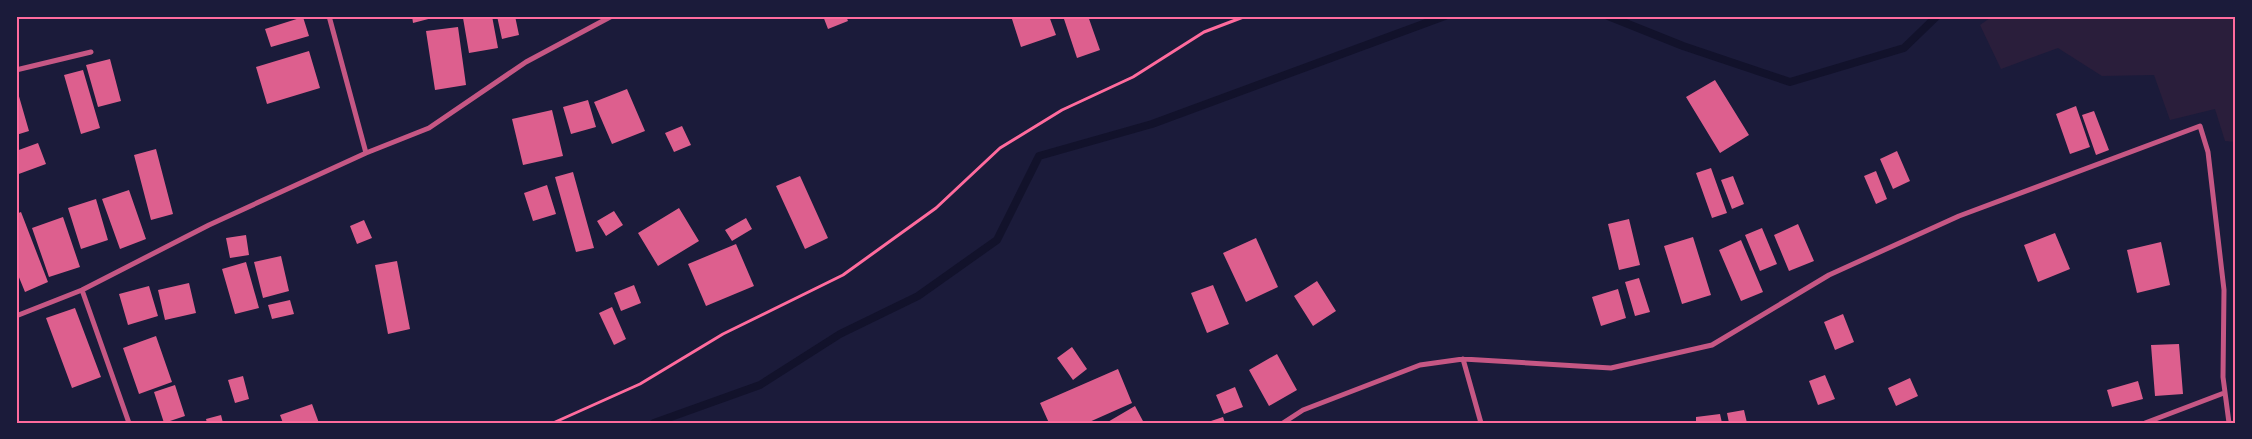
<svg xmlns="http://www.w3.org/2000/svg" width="2252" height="439" font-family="Ubuntu,sans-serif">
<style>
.green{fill:#2a1e3b}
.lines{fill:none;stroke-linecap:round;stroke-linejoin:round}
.stream{stroke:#12122b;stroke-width:8}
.building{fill:#dd5f8e}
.path{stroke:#ff6b9d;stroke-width:3}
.minor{stroke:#c65784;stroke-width:5}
.neatline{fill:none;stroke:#ff6b9d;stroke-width:2}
</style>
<rect width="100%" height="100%" fill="#1b1b3a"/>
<!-- green -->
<path class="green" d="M 1993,16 L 2236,16 L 2236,142 L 2225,141 L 2215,109 L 2170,120 L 2154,75 L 2102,76 L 2058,48 L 2001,69 L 1980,25 Z"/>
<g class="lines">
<!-- stream -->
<path class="stream" d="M 1608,16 L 1683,46 L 1790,82 L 1904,48 L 1937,16
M 654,423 L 760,385 L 840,334 L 918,296 L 997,240 L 1039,156 L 1152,124 L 1445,16"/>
</g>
<!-- building -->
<path class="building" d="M 412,16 L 435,16 L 436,17 L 413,23 Z
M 470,16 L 492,16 L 498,48 L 469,53 L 463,18 Z
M 497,16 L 515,16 L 519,35 L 502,39 Z
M 823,16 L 846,16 L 848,21 L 828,29 Z
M 1011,16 L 1049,16 L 1056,35 L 1021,47 Z
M 1063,16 L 1088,16 L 1100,50 L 1077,58 Z
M 303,17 L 309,36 L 271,47 L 265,29 Z
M 458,27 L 466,85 L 435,90 L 426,31 Z
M 309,51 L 320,88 L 267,104 L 256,67 Z
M 110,59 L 121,101 L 98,107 L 86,65 Z
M 83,70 L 100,128 L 81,134 L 64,75 Z
M 1715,80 L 1749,135 L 1720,153 L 1686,97 Z
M 16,86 L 29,131 L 16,135 Z
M 627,89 L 645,131 L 612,144 L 594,102 Z
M 588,100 L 596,127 L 571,134 L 563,107 Z
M 2076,106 L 2090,147 L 2070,154 L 2056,114 Z
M 552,110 L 563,156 L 523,165 L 512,119 Z
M 2094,111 L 2109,150 L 2096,155 L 2082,115 Z
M 682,126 L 691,145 L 674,152 L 665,133 Z
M 38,143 L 46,164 L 16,175 L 16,151 Z
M 156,149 L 173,214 L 151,220 L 134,155 Z
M 1897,151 L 1910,181 L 1893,189 L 1880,159 Z
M 1711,168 L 1727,213 L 1712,218 L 1696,173 Z
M 1876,171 L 1887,199 L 1876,204 L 1864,176 Z
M 573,172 L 594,248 L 576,252 L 555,177 Z
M 800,176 L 828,238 L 805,249 L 776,186 Z
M 1733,176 L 1744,204 L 1732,209 L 1721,180 Z
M 547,185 L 556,214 L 533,221 L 524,193 Z
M 129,190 L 146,239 L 120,249 L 102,199 Z
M 96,199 L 108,240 L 81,249 L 68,208 Z
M 679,208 L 699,241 L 658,266 L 638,233 Z
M 614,211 L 623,225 L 606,236 L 597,221 Z
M 21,212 L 48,282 L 25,292 L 16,270 L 16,214 Z
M 63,217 L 80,267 L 49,277 L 32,228 Z
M 746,218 L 752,229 L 732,241 L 725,230 Z
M 1629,219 L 1640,265 L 1619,270 L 1608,224 Z
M 364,220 L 372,238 L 357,244 L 350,226 Z
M 1798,224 L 1814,261 L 1789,271 L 1774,235 Z
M 1762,228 L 1777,264 L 1760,271 L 1745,235 Z
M 2055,233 L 2070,269 L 2038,282 L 2024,245 Z
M 246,235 L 249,255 L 230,258 L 226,238 Z
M 1693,237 L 1711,295 L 1682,304 L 1664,246 Z
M 1256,238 L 1278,287 L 1246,302 L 1223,253 Z
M 1741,240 L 1763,292 L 1741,301 L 1719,250 Z
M 2161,242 L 2170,285 L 2137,293 L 2127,250 Z
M 736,244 L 754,286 L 706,306 L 688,264 Z
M 281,256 L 289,291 L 263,298 L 254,262 Z
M 397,261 L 410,329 L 388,334 L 375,265 Z
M 246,262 L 259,308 L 235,314 L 222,269 Z
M 1639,278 L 1650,312 L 1635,316 L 1625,282 Z
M 1317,281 L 1336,311 L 1313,326 L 1294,296 Z
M 189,283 L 196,313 L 165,320 L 158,290 Z
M 634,285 L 641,303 L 621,311 L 614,293 Z
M 1213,285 L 1229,324 L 1207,333 L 1191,293 Z
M 149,286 L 158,316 L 128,325 L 119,294 Z
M 1618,289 L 1626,318 L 1601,326 L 1592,297 Z
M 290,300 L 294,314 L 272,319 L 268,305 Z
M 612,307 L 626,339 L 614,345 L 599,313 Z
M 75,308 L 101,377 L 72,388 L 46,318 Z
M 1843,314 L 1854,342 L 1835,350 L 1824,322 Z
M 156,336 L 172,382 L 139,394 L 123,348 Z
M 2179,344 L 2183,394 L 2155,396 L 2151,345 Z
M 1072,347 L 1087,369 L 1073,380 L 1057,358 Z
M 1277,354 L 1297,390 L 1269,406 L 1249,370 Z
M 1118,369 L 1132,403 L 1087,423 L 1049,423 L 1040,403 Z
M 1825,375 L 1835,399 L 1818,405 L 1809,381 Z
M 243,376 L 249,399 L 235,403 L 228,380 Z
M 1910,378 L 1918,396 L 1896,406 L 1888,388 Z
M 2138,381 L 2143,399 L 2112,407 L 2107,390 Z
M 175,385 L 185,416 L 164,423 L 154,392 Z
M 1235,387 L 1243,407 L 1224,414 L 1216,395 Z
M 312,404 L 319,423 L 283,423 L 280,415 Z
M 1135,406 L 1144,423 L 1106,423 Z
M 1744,410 L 1747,423 L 1729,423 L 1727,413 Z
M 1720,414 L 1722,423 L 1696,423 L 1696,417 Z
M 221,415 L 223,423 L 207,423 L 206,419 Z
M 1223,417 L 1225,423 L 1208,423 L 1208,422 Z"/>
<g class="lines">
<!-- path -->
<path class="path" d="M 553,423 L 640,384 L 723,334 L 843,275 L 936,208 L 1000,148 L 1062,110 L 1133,77 L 1204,32 L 1246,16"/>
<!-- minor -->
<path class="minor" d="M 329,16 L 366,153
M 16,70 L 91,52
M 82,290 L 129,423
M 16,316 L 82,290 L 209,225 L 366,153 L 429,128 L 526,62 L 612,16
M 1463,359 L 1481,423
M 1283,423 L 1303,410 L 1420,365 L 1463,359 L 1611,368 L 1712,345 L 1829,275 L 1959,216 L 2200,126 L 2208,152 L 2224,290 L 2223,377 L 2229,423
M 2145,423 L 2224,393"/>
</g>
<!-- border -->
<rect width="2252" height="439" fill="none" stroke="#1b1b3a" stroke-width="35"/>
<rect x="18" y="18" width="2216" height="404" class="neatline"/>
</svg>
